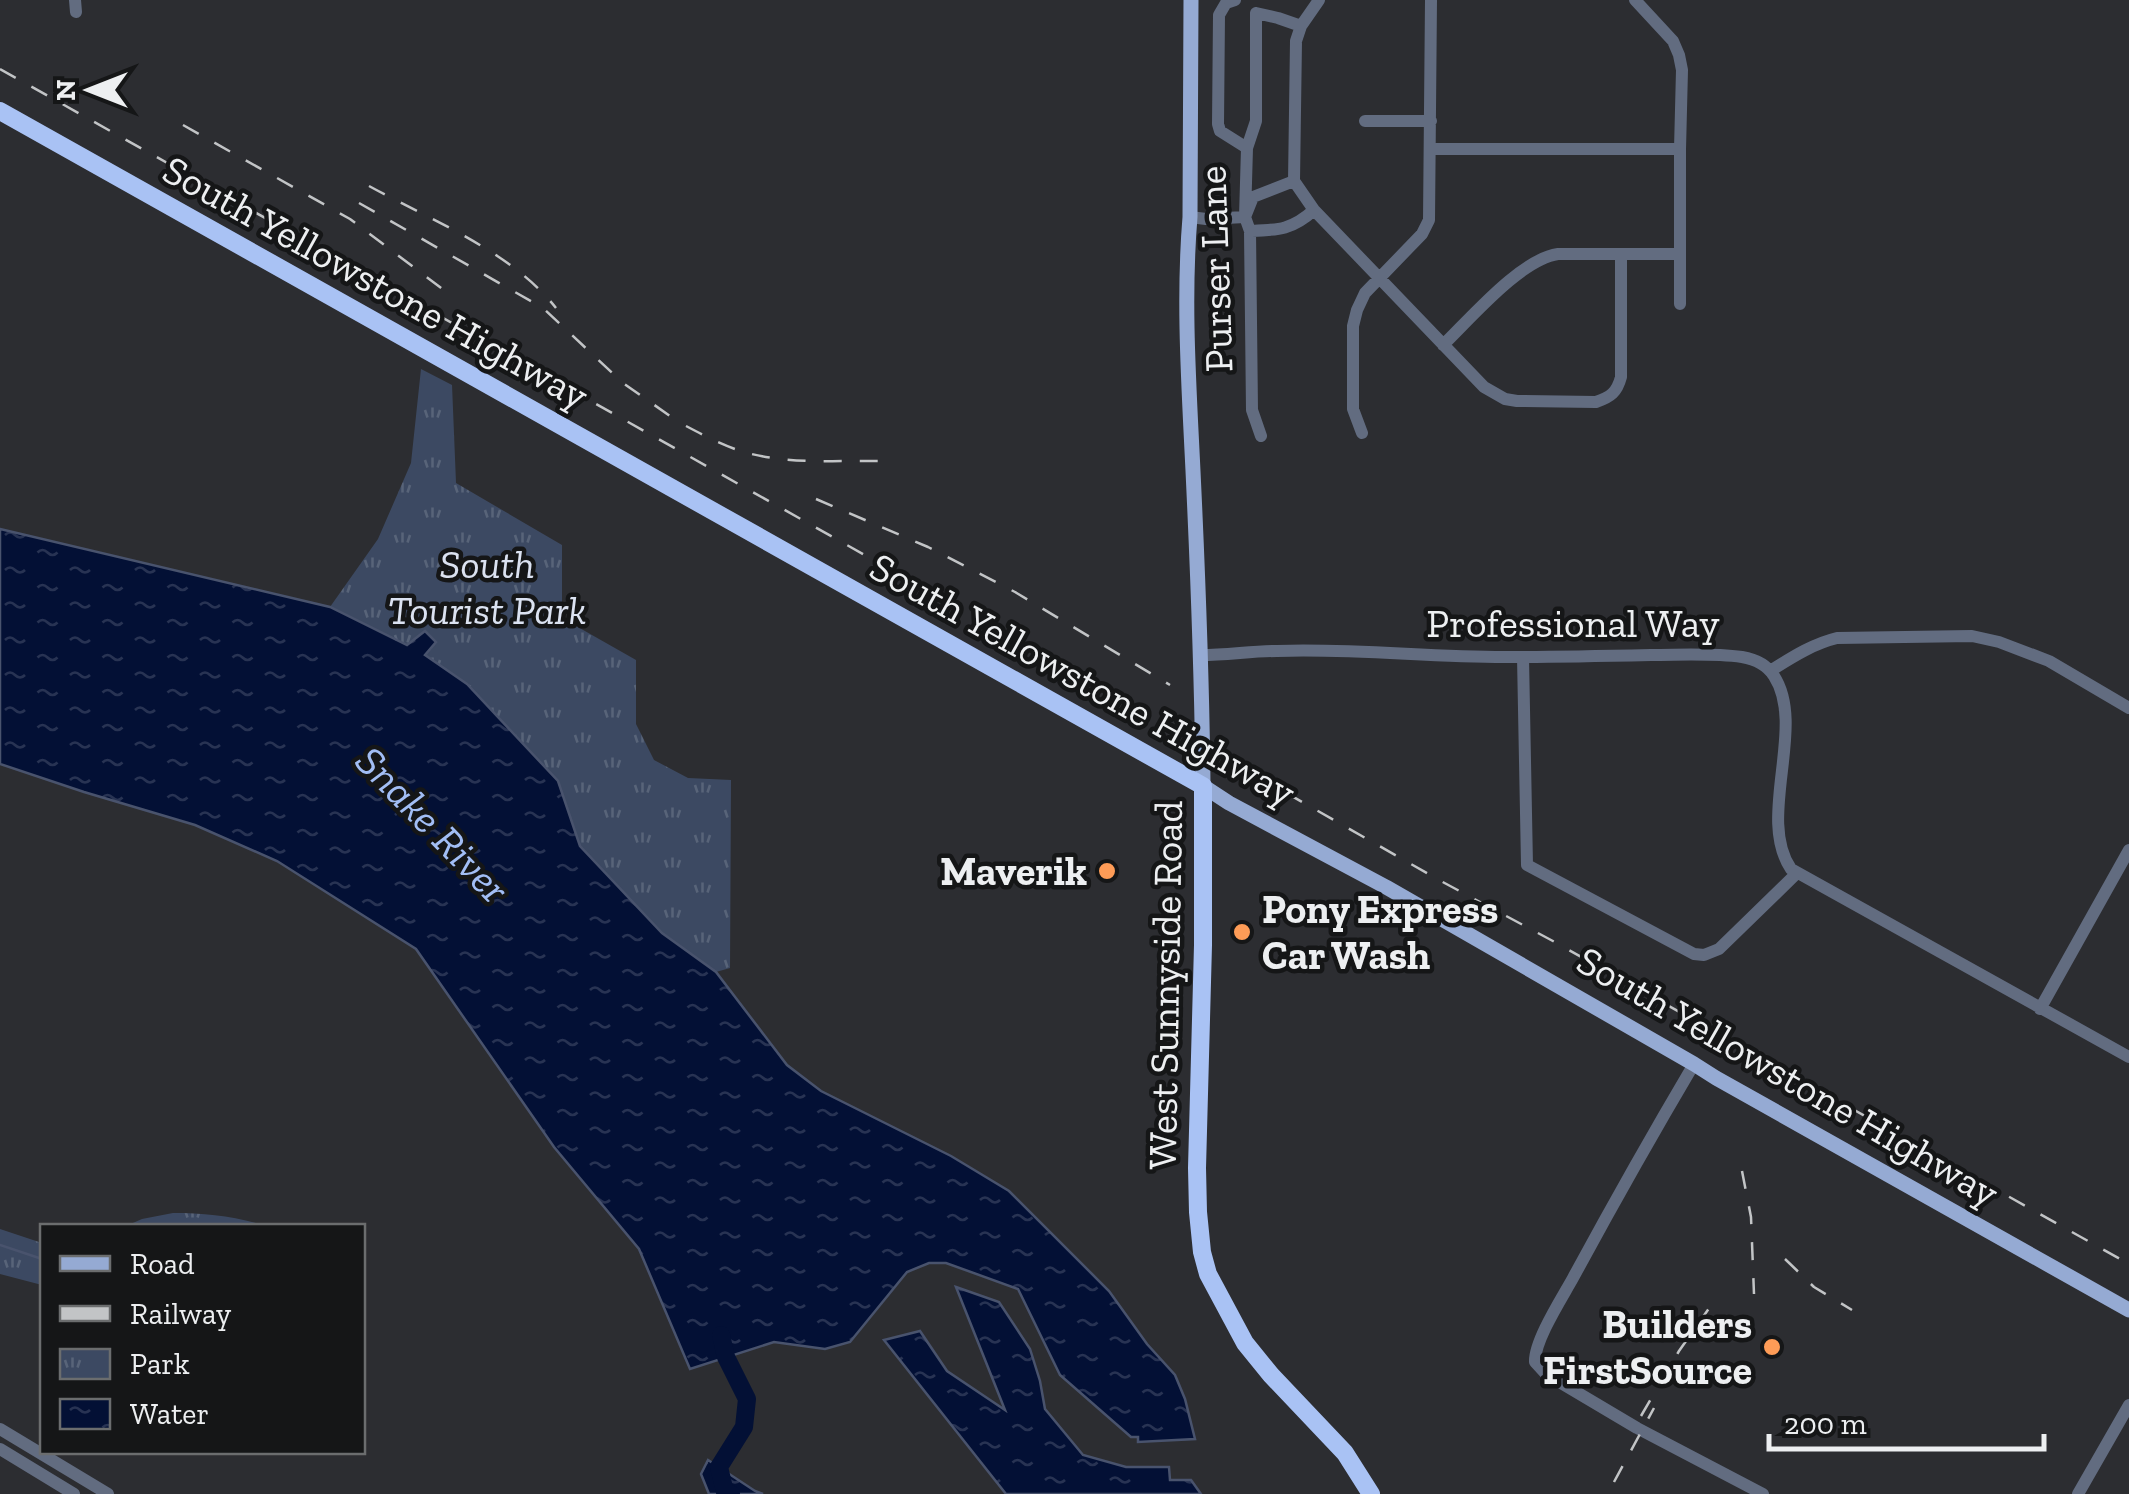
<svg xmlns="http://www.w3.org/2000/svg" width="2129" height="1494" font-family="'Zilla Slab',serif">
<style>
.park{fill:url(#park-tufts)}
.water{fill:url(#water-ripples);stroke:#49536d;stroke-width:2.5}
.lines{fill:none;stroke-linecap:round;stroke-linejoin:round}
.stream{stroke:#49536d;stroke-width:2.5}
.river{stroke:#031035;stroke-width:18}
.minor{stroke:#626c80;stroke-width:12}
.major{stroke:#95aad3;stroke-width:15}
.highway{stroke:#a9c2f4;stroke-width:18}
.rail{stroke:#c2c4c6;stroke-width:2.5;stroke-dasharray:18 18;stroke-linecap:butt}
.poi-dot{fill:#fe9c57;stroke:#151617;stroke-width:4}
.labels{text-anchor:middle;stroke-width:9;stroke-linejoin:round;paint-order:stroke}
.street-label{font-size:40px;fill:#edeff1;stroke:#151617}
.park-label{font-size:40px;font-style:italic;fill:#dbe2f1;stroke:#151617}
.poi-label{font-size:40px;font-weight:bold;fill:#edeff1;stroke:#151617;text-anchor:end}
.water-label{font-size:42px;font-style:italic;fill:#a2bef5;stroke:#151617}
</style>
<defs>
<pattern id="park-tufts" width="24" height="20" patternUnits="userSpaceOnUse" patternTransform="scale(2.5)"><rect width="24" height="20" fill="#3c4962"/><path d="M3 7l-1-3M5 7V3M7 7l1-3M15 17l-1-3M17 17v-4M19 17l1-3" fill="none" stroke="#586479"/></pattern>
<pattern id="water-ripples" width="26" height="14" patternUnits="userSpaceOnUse" patternTransform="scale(2.5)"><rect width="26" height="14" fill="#031035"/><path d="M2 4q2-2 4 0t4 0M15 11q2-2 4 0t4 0" fill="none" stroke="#283353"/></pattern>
</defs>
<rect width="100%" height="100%" fill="#2c2d31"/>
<!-- park -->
<path class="park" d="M 421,369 L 452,385 L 456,483 L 562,545 L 562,618 L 636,660 L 636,724 L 654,760 L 688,778 L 731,780 L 730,968 L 716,972 L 662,933 L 580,846 L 558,781 L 467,684 L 424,655 L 436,642 L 425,631 L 407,645 L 330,607 L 378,539 L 411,463 Z
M 173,1213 C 205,1213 235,1216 266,1226 L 126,1226 L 142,1219 Z
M 0,1229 L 42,1243 L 42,1285 L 0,1274 Z"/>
<!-- water -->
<path class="water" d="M 0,529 L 330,607 L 407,645 L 425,631 L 436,642 L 425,655 L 467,684 L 558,781 L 580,846 L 662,933 L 716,972 L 787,1065 L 821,1091 L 951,1156 L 1009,1191 L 1109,1291 L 1147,1344 L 1175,1375 L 1185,1399 L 1195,1439 L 1138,1442 L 1138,1437 L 1131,1437 L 1060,1375 L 1018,1289 L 946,1263 L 929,1263 L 907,1272 L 850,1342 L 825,1349 L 774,1342 L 690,1369 L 639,1249 L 554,1147 L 416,949 L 277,861 L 195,825 L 84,792 L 0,764 Z
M 956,1287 L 999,1302 L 1030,1349 L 1040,1381 L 1045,1409 L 1083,1455 L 1126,1467 L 1169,1467 L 1170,1480 L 1191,1480 L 1201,1494 L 1006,1494 L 884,1340 L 920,1331 L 947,1371 L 1005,1410 Z
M 708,1460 L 755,1491 L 763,1494 L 709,1494 L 701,1474 Z"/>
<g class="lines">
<!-- stream -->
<path class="stream" d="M 0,1245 L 42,1259"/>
<!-- river -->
<path class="river" d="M 721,1335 L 726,1357 L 747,1399 L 744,1427 L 719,1467 L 725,1492 L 731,1494"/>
<!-- minor -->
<path class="minor" d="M 75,0 L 76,12
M 1235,0 L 1226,3 L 1219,15 L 1218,124 L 1220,131 L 1247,148
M 1319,0 L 1301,26 L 1296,41 L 1294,181 L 1314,210 L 1484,387 L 1505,399 L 1517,401 L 1596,402 C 1611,397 1617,392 1621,377 L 1621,254
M 1635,0 L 1673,41 L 1679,55 L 1682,70 L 1680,149 L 1680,304
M 1256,13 L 1256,121 L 1247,148 L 1245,217 L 1250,231 L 1252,410 L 1261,436
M 1256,13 L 1278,18 L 1301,26
M 1365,121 L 1431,121
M 1431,149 L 1680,149
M 1190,217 L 1206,219 L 1245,217 L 1253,197 L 1294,181
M 1250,231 C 1278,230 1292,230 1314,210
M 1443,345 C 1471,318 1521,259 1558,254 L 1679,254
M 1362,433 L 1353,409 L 1353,326 L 1357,310 L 1365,293 L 1422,234 L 1429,220 L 1431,0
M 1201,655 C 1227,655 1252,651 1277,651 C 1356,648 1435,658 1513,657 C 1559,657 1605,656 1651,655 C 1681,655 1712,653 1742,657 C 1754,659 1767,665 1774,676 C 1807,727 1756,818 1791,869 L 2129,1057
M 1523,657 L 1527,865 L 1694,954 L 1704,955 L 1719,949 L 1796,874
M 1770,671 C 1791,658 1812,644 1837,638 L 1972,636 L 1999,642 L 2049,661 L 2129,708
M 2040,1009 L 2129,850
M 1694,1064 C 1652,1135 1612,1206 1573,1278 C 1562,1298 1534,1341 1535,1362 L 1546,1374 L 1637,1428 L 1763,1494
M 0,1429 L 108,1494
M 0,1449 L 74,1494
M 2078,1494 L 2129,1405"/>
<!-- major -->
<path class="major" d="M 1191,0 L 1190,217 C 1183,301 1189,387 1193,471 C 1198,576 1202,681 1203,786 L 1229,803 L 1386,887 L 1694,1064 L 1716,1078 L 2129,1310"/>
<!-- highway -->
<path class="highway" d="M 0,111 L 1203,786 L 1203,945 L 1197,1168 L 1198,1212 L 1202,1252 L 1208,1274 L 1245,1343 L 1271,1375 L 1345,1453 L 1371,1494"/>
<!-- rail -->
<path class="rail" d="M 0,69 L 1153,717 L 1439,880 L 1551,940 L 2129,1264
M 183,125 L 350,219 L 449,294
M 369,186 C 431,220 512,252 556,308
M 359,203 L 543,308 L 623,383 L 680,423
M 686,426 C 705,436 724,446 744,452 C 789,465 839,460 886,461
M 816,499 L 928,547 L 1015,592 L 1170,685
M 1742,1171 L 1751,1217 L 1754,1294
M 1785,1259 L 1814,1287 L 1852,1310
M 1641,1416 L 1679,1351 L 1717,1297
M 1614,1482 L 1654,1408"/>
</g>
<!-- markers -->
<g class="poi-dot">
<circle cx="1107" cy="871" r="10"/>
<circle cx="1242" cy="932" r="10"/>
<circle cx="1772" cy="1347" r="10"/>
</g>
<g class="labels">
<!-- street labels -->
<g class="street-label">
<text transform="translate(1215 269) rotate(-92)" y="14">Purser Lane</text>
<text transform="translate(376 282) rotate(29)" y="14">South Yellowstone Highway</text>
<text x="1573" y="637">Professional Way</text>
<text transform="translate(1083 679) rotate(29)" y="14">South Yellowstone Highway</text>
<text transform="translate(1165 985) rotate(-89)" y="14">West Sunnyside Road</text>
<text transform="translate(1788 1076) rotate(30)" y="14">South Yellowstone Highway</text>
</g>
<!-- park labels -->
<g class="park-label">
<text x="487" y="578">South<tspan x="487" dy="46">Tourist Park</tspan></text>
</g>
<!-- poi labels -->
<g class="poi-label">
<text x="1087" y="885">Maverik</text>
<text x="1262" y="923" text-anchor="start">Pony Express<tspan x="1262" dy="46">Car Wash</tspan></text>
<text x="1752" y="1338">Builders<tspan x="1752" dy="46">FirstSource</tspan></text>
</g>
<!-- water labels -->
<g class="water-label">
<text transform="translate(433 824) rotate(46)" y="15">Snake River</text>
</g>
</g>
<!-- legend -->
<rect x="40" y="1224" width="325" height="230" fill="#151617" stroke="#6b6d6e" stroke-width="2.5"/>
<rect x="60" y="1256" width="50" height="15" fill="#95aad3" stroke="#6b6d6e" stroke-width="2.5"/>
<text x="130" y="1274" font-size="30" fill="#edeff1">Road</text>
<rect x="60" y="1306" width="50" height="15" fill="#c2c4c6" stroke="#6b6d6e" stroke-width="2.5"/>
<text x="130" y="1324" font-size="30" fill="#edeff1">Railway</text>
<rect x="60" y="1349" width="50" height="30" fill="url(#park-tufts)" stroke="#6b6d6e" stroke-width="2.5"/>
<text x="130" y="1374" font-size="30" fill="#edeff1">Park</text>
<rect x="60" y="1399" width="50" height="30" fill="url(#water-ripples)" stroke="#6b6d6e" stroke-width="2.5"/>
<text x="130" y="1424" font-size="30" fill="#edeff1">Water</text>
<!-- north arrow -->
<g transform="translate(90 90) rotate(270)" stroke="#151617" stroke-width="8" paint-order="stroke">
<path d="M0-8L18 38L0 25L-18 38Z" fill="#edeff1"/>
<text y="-15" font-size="28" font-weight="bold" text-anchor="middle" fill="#edeff1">N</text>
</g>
<!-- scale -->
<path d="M1769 1434v15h275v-15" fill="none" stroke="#edeff1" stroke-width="5"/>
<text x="1784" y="1434" font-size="30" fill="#edeff1" stroke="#151617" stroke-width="8" paint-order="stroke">200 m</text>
</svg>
